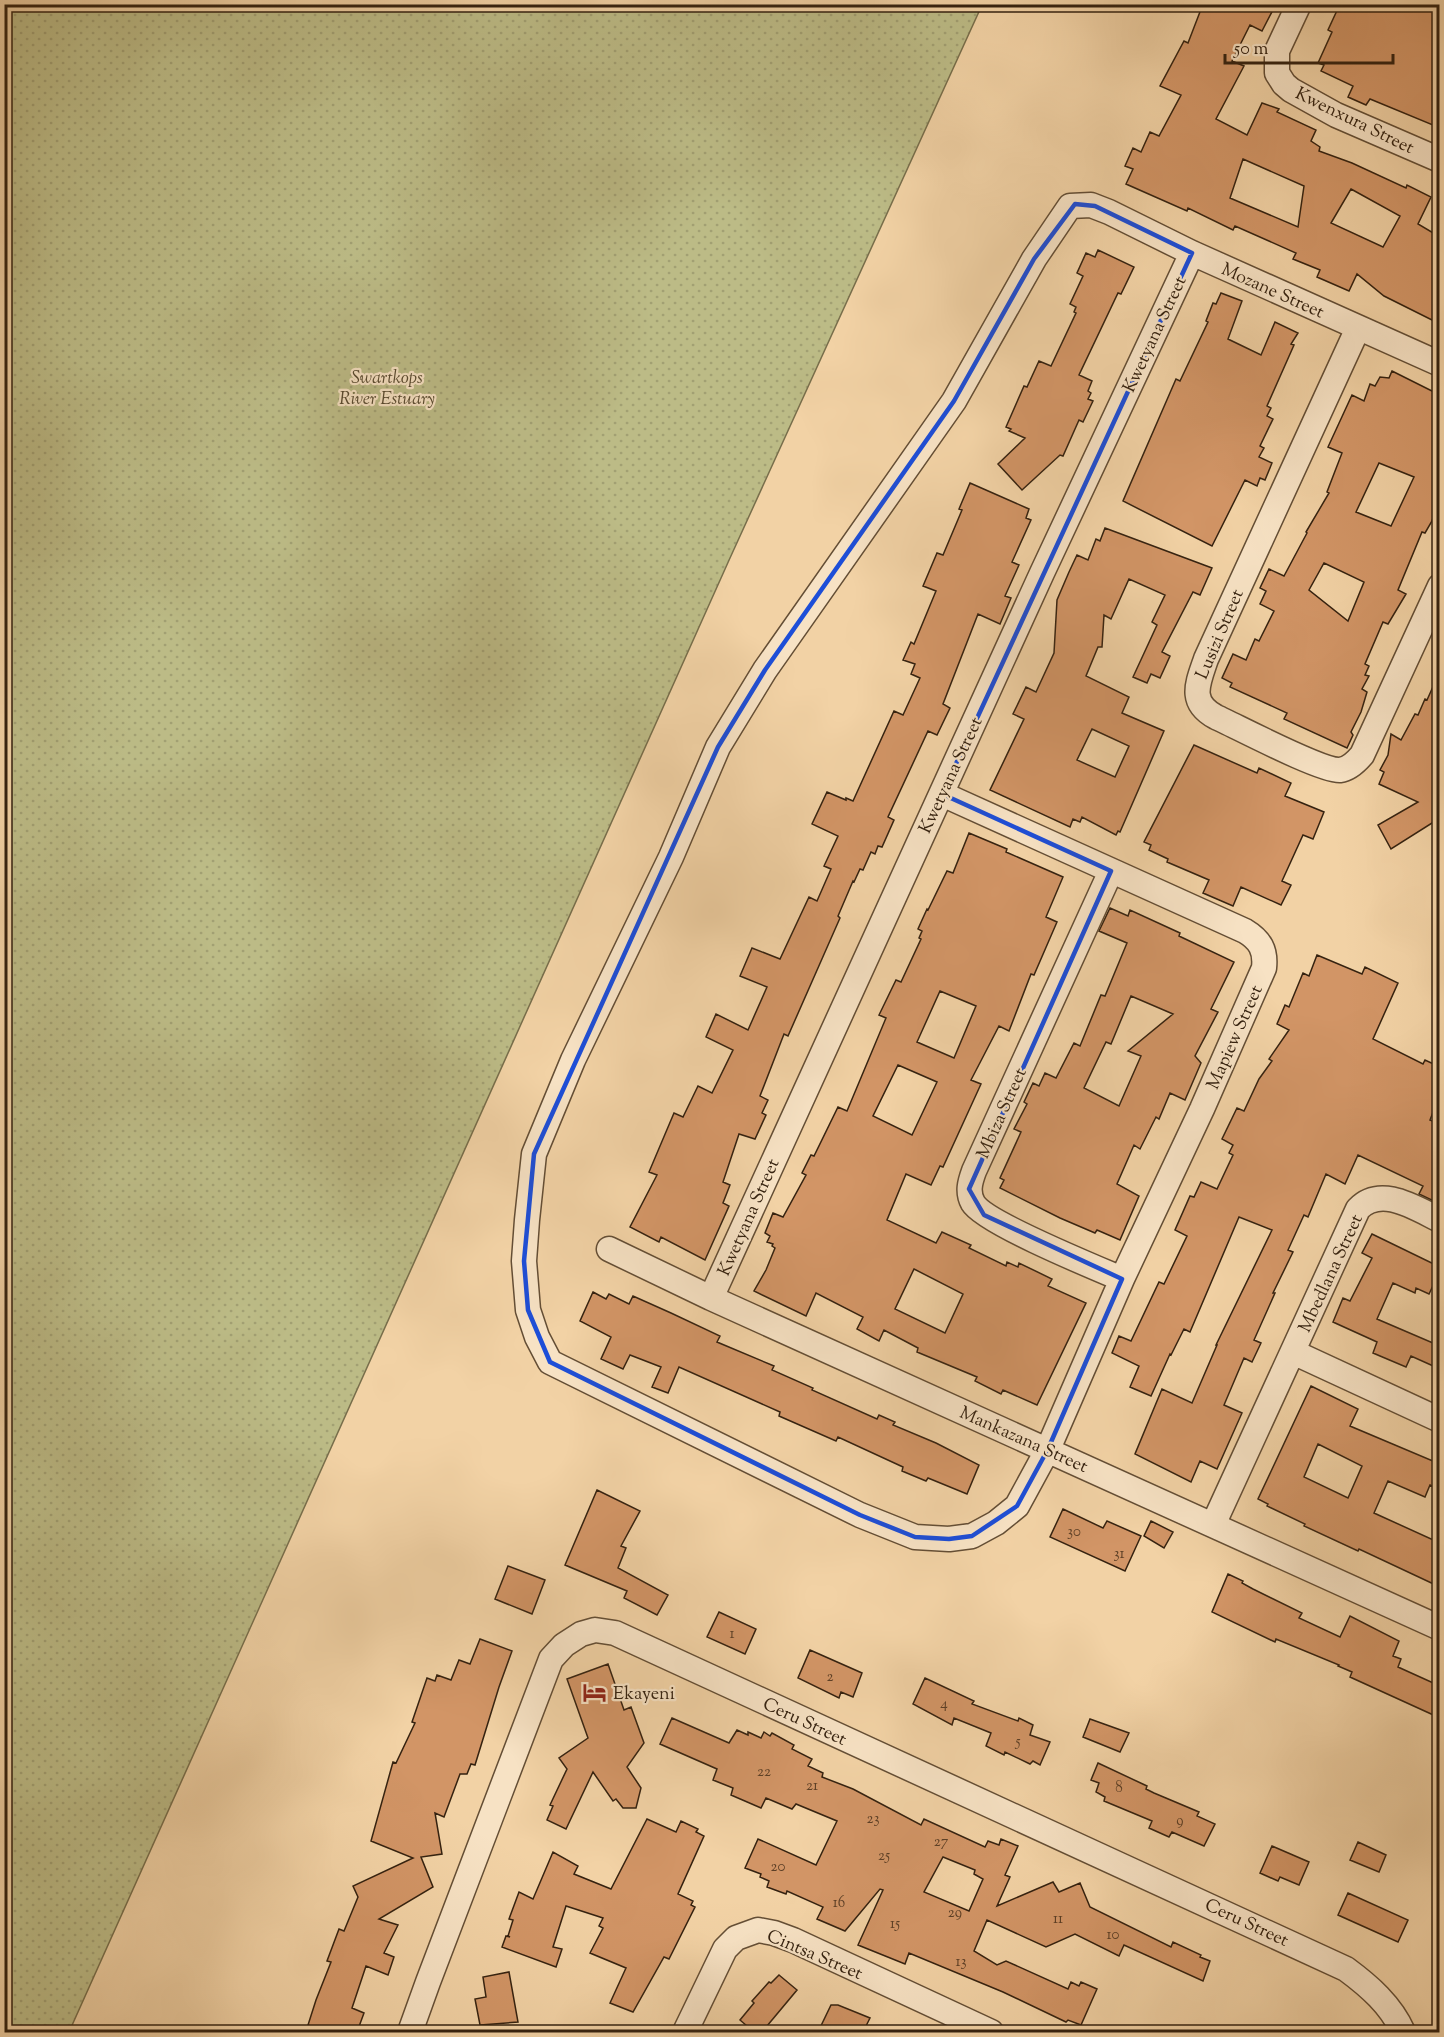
<svg xmlns="http://www.w3.org/2000/svg" width="1444" height="2037" font-family="'Sorts Mill Goudy',serif">
<style>
.park{fill:url(#park-dots);stroke:#786e4b;stroke-width:1.5}
.building{fill:#d29566;stroke:#352210;stroke-width:1.5;fill-rule:evenodd}
.lines{fill:none;stroke-linecap:round;stroke-linejoin:round}
.minor-casing{stroke:#644e35;stroke-width:27}
.minor{stroke:#f7e2c4;stroke-width:24}
.marked{fill:none;stroke:#1d4ed8;stroke-width:4.5;stroke-linejoin:round}
.labels{text-anchor:middle;stroke-width:4.5;stroke-linejoin:round;paint-order:stroke}
.number-label{font-size:15px;fill:#5c3f26}
.street-label{font-size:18px;fill:#352210;stroke:#f7e2c4}
.park-label{font-size:18px;font-style:italic;fill:#57482e;stroke:#f7e2c4}
.poi-label{font-size:18px;fill:#352210;stroke:#f7e2c4;text-anchor:start}
</style>
<defs>
<pattern id="park-dots" width="8" height="8" patternUnits="userSpaceOnUse" patternTransform="scale(1.5)"><rect width="8" height="8" fill="#bcbb86"/><path d="M2 2h.1M6 6h.1" fill="none" stroke="#a2a073" stroke-width="1.8" stroke-linecap="round"/></pattern>
</defs>
<rect width="100%" height="100%" fill="#f2d2a5"/>
<filter id="stains"><feTurbulence type="fractalNoise" baseFrequency=".00333" numOctaves="4"/><feColorMatrix values="0 0 0 0 .2 0 0 0 0 .09 0 0 0 0 .02 0 0 0 .5 -.17"/></filter>
<radialGradient id="worn" r=".72"><stop offset=".6" stop-color="#630" stop-opacity="0"/><stop offset="1" stop-color="#630" stop-opacity=".3"/></radialGradient>
<!-- park -->
<path class="park" d="M 5,4 L 982,5 L 730,558 L 69,2032 L 4,2032 Z"/>
<!-- building -->
<path class="building" d="M 1203,4 L 1276,4 L 1262,31 L 1250,25 L 1232,61 L 1244,66 L 1216,119 L 1247,135 L 1262,103 L 1279,109 L 1277,112 L 1316,130 L 1311,141 L 1320,147 L 1319,151 L 1352,163 L 1406,188 L 1407,185 L 1431,197 L 1418,224 L 1440,237 L 1440,324 L 1384,296 L 1357,274 L 1349,291 L 1317,277 L 1320,270 L 1293,259 L 1296,253 L 1235,226 L 1233,230 L 1188,208 L 1187,211 L 1126,184 L 1133,169 L 1125,166 L 1133,148 L 1141,152 L 1150,132 L 1159,136 L 1181,95 L 1160,86 L 1184,41 L 1188,43 ZM 1243,159 L 1304,186 L 1298,227 L 1230,198 ZM 1351,189 L 1400,216 L 1383,247 L 1331,223 Z
M 1340,4 L 1440,4 L 1440,128 L 1370,99 L 1366,105 L 1348,97 L 1353,86 L 1321,71 L 1324,65 L 1318,63 L 1332,32 L 1328,30 Z
M 1098,250 L 1134,267 L 1121,294 L 1118,293 L 1079,375 L 1092,381 L 1088,391 L 1091,393 L 1088,399 L 1093,401 L 1083,422 L 1079,420 L 1063,456 L 1060,455 L 1022,490 L 998,464 L 1025,438 L 1009,431 L 1011,429 L 1006,427 L 1024,386 L 1027,387 L 1039,361 L 1051,366 L 1076,313 L 1074,312 L 1076,307 L 1070,304 L 1083,276 L 1077,273 L 1086,253 L 1095,257 Z
M 1221,293 L 1242,301 L 1228,339 L 1261,355 L 1275,322 L 1298,333 L 1291,344 L 1294,345 L 1267,406 L 1271,408 L 1267,416 L 1273,419 L 1260,446 L 1264,448 L 1259,457 L 1272,463 L 1265,480 L 1260,478 L 1257,486 L 1245,480 L 1212,546 L 1123,501 L 1176,379 L 1180,381 L 1208,322 L 1206,321 L 1213,303 L 1216,304 Z
M 1392,371 L 1440,395 L 1440,495 L 1432,521 L 1425,533 L 1422,532 L 1398,590 L 1406,594 L 1388,624 L 1383,622 L 1365,664 L 1369,666 L 1365,675 L 1369,676 L 1362,689 L 1367,692 L 1361,712 L 1351,732 L 1353,735 L 1347,748 L 1284,719 L 1287,713 L 1230,687 L 1232,683 L 1222,678 L 1233,654 L 1246,660 L 1255,639 L 1259,641 L 1274,611 L 1260,604 L 1266,591 L 1260,588 L 1269,569 L 1284,576 L 1307,533 L 1306,532 L 1329,493 L 1327,492 L 1342,453 L 1328,447 L 1352,395 L 1364,401 L 1370,384 L 1375,386 L 1380,377 L 1389,378 ZM 1379,463 L 1414,477 L 1391,526 L 1356,512 ZM 1324,563 L 1364,582 L 1348,621 L 1309,590 Z
M 970,483 L 1029,509 L 1026,518 L 1031,520 L 1012,562 L 1019,565 L 1005,596 L 1011,598 L 1000,624 L 978,614 L 943,704 L 950,708 L 937,735 L 928,731 L 888,817 L 894,820 L 882,847 L 878,846 L 875,854 L 871,852 L 863,870 L 860,869 L 854,882 L 853,881 L 838,916 L 840,918 L 788,1036 L 784,1034 L 760,1096 L 768,1100 L 762,1113 L 766,1115 L 755,1139 L 739,1134 L 723,1182 L 730,1185 L 723,1203 L 729,1206 L 705,1260 L 661,1237 L 659,1242 L 630,1227 L 657,1175 L 649,1172 L 674,1113 L 683,1117 L 698,1086 L 712,1093 L 733,1050 L 706,1037 L 716,1014 L 748,1030 L 767,987 L 740,976 L 752,948 L 780,959 L 809,897 L 817,901 L 831,869 L 824,866 L 838,836 L 812,824 L 827,792 L 846,800 L 846,798 L 853,801 L 894,711 L 903,715 L 920,678 L 911,674 L 915,664 L 903,660 L 911,642 L 914,644 L 936,591 L 923,586 L 937,553 L 943,555 L 962,510 L 959,509 Z
M 1105,528 L 1212,568 L 1200,595 L 1193,592 L 1162,652 L 1170,656 L 1160,678 L 1151,674 L 1147,683 L 1133,677 L 1157,625 L 1152,622 L 1165,595 L 1129,579 L 1111,619 L 1104,615 L 1102,647 L 1098,647 L 1086,676 L 1129,697 L 1122,713 L 1164,731 L 1120,832 L 1118,831 L 1116,835 L 1082,817 L 1080,822 L 1073,819 L 1070,827 L 990,790 L 1024,719 L 1013,714 L 1026,687 L 1036,692 L 1054,653 L 1057,600 L 1069,572 L 1077,555 L 1088,560 L 1096,539 L 1100,541 ZM 1092,729 L 1129,746 L 1115,777 L 1077,760 Z
M 1440,671 L 1440,818 L 1391,849 L 1378,825 L 1418,802 L 1379,784 L 1384,772 L 1380,770 L 1388,755 L 1391,734 L 1401,740 L 1415,714 L 1418,715 L 1425,699 L 1427,700 Z
M 1194,745 L 1257,773 L 1259,768 L 1291,783 L 1285,796 L 1324,812 L 1313,839 L 1303,835 L 1282,881 L 1291,885 L 1281,905 L 1241,887 L 1233,906 L 1203,893 L 1209,880 L 1167,862 L 1168,859 L 1149,850 L 1151,845 L 1144,842 Z
M 969,833 L 1007,849 L 1006,852 L 1063,877 L 1046,917 L 1057,922 L 1034,975 L 1031,974 L 1009,1031 L 999,1026 L 971,1080 L 981,1084 L 943,1167 L 940,1166 L 931,1185 L 906,1174 L 887,1220 L 936,1243 L 942,1232 L 971,1245 L 969,1248 L 1006,1266 L 1007,1262 L 1018,1267 L 1019,1263 L 1052,1279 L 1048,1286 L 1086,1303 L 1037,1405 L 1003,1390 L 1001,1394 L 975,1381 L 977,1377 L 917,1352 L 918,1348 L 884,1330 L 879,1341 L 857,1329 L 863,1317 L 816,1293 L 806,1316 L 754,1291 L 766,1270 L 775,1248 L 772,1246 L 773,1244 L 767,1242 L 770,1236 L 765,1233 L 773,1213 L 783,1217 L 806,1175 L 802,1173 L 811,1155 L 814,1156 L 838,1107 L 847,1111 L 886,1018 L 879,1015 L 896,980 L 901,982 L 921,939 L 919,938 L 922,931 L 918,929 L 927,909 L 928,910 L 947,871 L 953,873 ZM 940,991 L 976,1006 L 954,1058 L 917,1042 ZM 898,1065 L 937,1082 L 912,1135 L 873,1116 ZM 914,1269 L 963,1294 L 945,1333 L 895,1309 Z
M 1110,908 L 1128,916 L 1130,910 L 1180,933 L 1179,936 L 1234,962 L 1211,1009 L 1218,1012 L 1195,1056 L 1201,1063 L 1185,1100 L 1170,1093 L 1159,1119 L 1156,1117 L 1140,1149 L 1134,1145 L 1117,1184 L 1139,1196 L 1120,1240 L 1097,1230 L 1095,1233 L 1060,1218 L 1000,1188 L 1004,1180 L 1000,1178 L 1021,1132 L 1014,1129 L 1027,1104 L 1024,1102 L 1033,1083 L 1039,1086 L 1045,1073 L 1056,1078 L 1074,1043 L 1080,1046 L 1101,995 L 1105,996 L 1127,943 L 1099,931 ZM 1131,996 L 1173,1014 L 1128,1051 L 1141,1056 L 1119,1106 L 1084,1088 L 1106,1042 L 1111,1044 Z
M 1317,955 L 1362,974 L 1365,967 L 1398,983 L 1373,1039 L 1423,1064 L 1425,1060 L 1440,1067 L 1440,1094 L 1430,1120 L 1440,1124 L 1440,1135 L 1434,1148 L 1439,1150 L 1440,1149 L 1440,1204 L 1419,1194 L 1423,1186 L 1358,1155 L 1345,1184 L 1326,1174 L 1308,1217 L 1304,1215 L 1288,1250 L 1293,1252 L 1273,1293 L 1275,1293 L 1254,1340 L 1261,1343 L 1252,1362 L 1244,1358 L 1224,1405 L 1242,1413 L 1217,1469 L 1200,1461 L 1191,1482 L 1135,1454 L 1162,1389 L 1192,1403 L 1217,1345 L 1216,1345 L 1272,1230 L 1239,1217 L 1190,1332 L 1184,1329 L 1171,1355 L 1170,1354 L 1151,1396 L 1130,1387 L 1139,1366 L 1112,1353 L 1119,1336 L 1131,1341 L 1159,1282 L 1164,1284 L 1187,1236 L 1175,1230 L 1190,1196 L 1194,1197 L 1201,1182 L 1217,1189 L 1233,1155 L 1229,1153 L 1233,1145 L 1222,1139 L 1237,1108 L 1244,1111 L 1259,1079 L 1272,1061 L 1269,1059 L 1289,1030 L 1277,1024 L 1285,1005 L 1289,1007 L 1303,973 L 1309,976 Z
M 1372,1234 L 1440,1267 L 1440,1271 L 1429,1294 L 1416,1288 L 1415,1293 L 1393,1283 L 1377,1319 L 1440,1346 L 1440,1369 L 1411,1356 L 1406,1367 L 1373,1353 L 1377,1342 L 1333,1322 L 1343,1298 L 1350,1301 L 1372,1258 L 1362,1253 Z
M 593,1292 L 606,1299 L 609,1294 L 629,1304 L 633,1296 L 671,1313 L 720,1336 L 717,1342 L 774,1366 L 772,1370 L 813,1388 L 812,1390 L 877,1419 L 879,1415 L 895,1422 L 893,1425 L 936,1443 L 979,1465 L 967,1494 L 928,1478 L 926,1481 L 902,1471 L 903,1467 L 838,1437 L 836,1441 L 779,1416 L 780,1412 L 679,1367 L 668,1393 L 652,1387 L 661,1367 L 630,1355 L 623,1369 L 601,1359 L 611,1337 L 580,1321 Z
M 1311,1386 L 1358,1409 L 1350,1426 L 1440,1464 L 1440,1489 L 1430,1485 L 1425,1497 L 1388,1481 L 1374,1513 L 1440,1543 L 1440,1587 L 1359,1549 L 1358,1551 L 1304,1526 L 1305,1524 L 1267,1506 L 1268,1504 L 1258,1499 ZM 1318,1444 L 1362,1466 L 1348,1498 L 1304,1477 Z
M 597,1490 L 640,1511 L 621,1546 L 626,1548 L 618,1568 L 668,1595 L 657,1615 L 624,1598 L 627,1591 L 565,1565 Z
M 1063,1509 L 1103,1528 L 1107,1521 L 1141,1536 L 1125,1571 L 1050,1537 Z
M 1151,1521 L 1173,1532 L 1164,1548 L 1144,1536 Z
M 508,1566 L 545,1580 L 532,1614 L 495,1599 Z
M 1228,1574 L 1243,1581 L 1242,1583 L 1253,1589 L 1302,1613 L 1299,1618 L 1340,1637 L 1350,1616 L 1399,1641 L 1393,1656 L 1401,1659 L 1398,1667 L 1440,1686 L 1440,1718 L 1350,1677 L 1352,1672 L 1338,1666 L 1339,1665 L 1276,1639 L 1275,1642 L 1212,1612 Z
M 719,1612 L 756,1629 L 745,1654 L 707,1637 Z
M 480,1639 L 512,1651 L 499,1687 L 475,1765 L 471,1764 L 467,1774 L 460,1774 L 444,1817 L 435,1813 L 442,1854 L 421,1857 L 433,1887 L 379,1919 L 398,1925 L 384,1953 L 394,1957 L 388,1975 L 366,1966 L 352,2008 L 364,2013 L 357,2032 L 328,2032 L 308,2025 L 316,2000 L 331,1962 L 327,1961 L 339,1929 L 344,1931 L 358,1897 L 353,1886 L 413,1858 L 371,1841 L 393,1762 L 396,1763 L 415,1723 L 412,1722 L 427,1678 L 435,1681 L 437,1675 L 451,1680 L 459,1660 L 470,1664 Z
M 810,1650 L 862,1673 L 853,1697 L 841,1692 L 839,1698 L 798,1678 Z
M 608,1664 L 624,1710 L 631,1707 L 644,1743 L 627,1767 L 641,1788 L 636,1808 L 623,1808 L 616,1799 L 613,1801 L 593,1772 L 566,1829 L 547,1820 L 553,1806 L 550,1805 L 567,1769 L 559,1758 L 588,1738 L 567,1679 Z
M 925,1678 L 974,1701 L 972,1704 L 1018,1721 L 1019,1718 L 1033,1725 L 1030,1735 L 1050,1742 L 1040,1765 L 1033,1761 L 1030,1764 L 1005,1752 L 1004,1755 L 986,1746 L 991,1733 L 954,1718 L 952,1725 L 913,1704 Z
M 672,1718 L 729,1743 L 737,1730 L 748,1735 L 748,1732 L 761,1738 L 764,1732 L 770,1736 L 772,1733 L 794,1745 L 792,1749 L 812,1759 L 808,1766 L 823,1773 L 822,1777 L 853,1789 L 921,1825 L 924,1819 L 985,1847 L 988,1841 L 999,1845 L 1001,1839 L 1018,1846 L 1005,1875 L 1010,1877 L 997,1906 L 1053,1882 L 1059,1892 L 1080,1883 L 1090,1907 L 1171,1947 L 1173,1942 L 1201,1955 L 1200,1957 L 1210,1961 L 1203,1981 L 1124,1945 L 1119,1956 L 1075,1934 L 1046,1947 L 987,1920 L 974,1951 L 997,1965 L 1006,1961 L 1068,1989 L 1071,1982 L 1079,1986 L 1081,1982 L 1097,1989 L 1081,2025 L 1068,2020 L 1066,2022 L 1003,1992 L 909,1953 L 905,1964 L 858,1945 L 883,1890 L 880,1889 L 845,1931 L 817,1919 L 823,1907 L 787,1891 L 786,1894 L 767,1887 L 769,1881 L 760,1877 L 761,1874 L 745,1868 L 758,1839 L 816,1865 L 837,1821 L 796,1804 L 792,1809 L 766,1798 L 761,1808 L 731,1795 L 733,1788 L 713,1780 L 717,1769 L 660,1744 ZM 943,1857 L 975,1870 L 974,1874 L 983,1879 L 969,1911 L 924,1892 Z
M 1090,1719 L 1129,1733 L 1120,1752 L 1083,1737 Z
M 1098,1763 L 1147,1786 L 1146,1789 L 1154,1793 L 1199,1812 L 1197,1816 L 1215,1824 L 1204,1846 L 1172,1832 L 1169,1837 L 1149,1828 L 1152,1821 L 1104,1801 L 1105,1797 L 1096,1792 L 1099,1783 L 1091,1780 Z
M 647,1819 L 676,1832 L 681,1821 L 698,1829 L 696,1832 L 704,1836 L 678,1894 L 693,1901 L 691,1905 L 695,1907 L 669,1959 L 664,1957 L 633,2012 L 610,2003 L 626,1968 L 590,1953 L 603,1928 L 599,1926 L 603,1918 L 566,1906 L 553,1947 L 562,1949 L 556,1967 L 502,1947 L 506,1936 L 510,1937 L 508,1936 L 513,1920 L 509,1919 L 519,1892 L 533,1899 L 553,1852 L 578,1866 L 574,1874 L 611,1889 Z
M 1358,1842 L 1386,1855 L 1379,1872 L 1350,1860 Z
M 1272,1846 L 1309,1862 L 1299,1885 L 1280,1877 L 1278,1881 L 1260,1873 Z
M 1348,1893 L 1408,1920 L 1398,1942 L 1338,1915 Z
M 509,1972 L 518,2022 L 480,2025 L 475,1999 L 486,1997 L 483,1977 Z
M 779,1975 L 797,1990 L 762,2032 L 754,2032 L 740,2020 L 754,2003 L 752,2001 L 769,1982 L 771,1983 Z
M 831,2005 L 838,2005 L 870,2018 L 863,2032 L 818,2032 Z"/>
<g class="lines">
<defs>
<path id="minor" d="M 1299,4 L 1277,51 L 1277,73 L 1284,84 L 1291,90 L 1336,115 L 1440,160
M 1358,328 L 1206,659 C 1198,683 1188,702 1216,717 C 1238,727 1321,771 1340,770 C 1349,769 1356,762 1362,755 L 1440,586
M 942,794 L 1245,931 C 1260,940 1266,950 1264,968 L 1202,1109 L 1122,1279 L 1048,1449 L 1017,1506 L 996,1523 L 972,1536 L 949,1539 L 915,1537 L 860,1515 L 550,1362 L 537,1337 L 528,1310 L 524,1261 L 527,1220 L 534,1154 L 573,1060 L 671,857 L 718,747 L 765,670 L 954,401 L 1034,259 L 1070,206 L 1091,205 L 1109,212 L 1192,253 L 1440,364
M 1111,871 L 974,1171 C 970,1182 967,1192 973,1203 C 984,1222 1096,1268 1122,1279
M 609,1249 L 711,1298 L 1440,1628
M 711,1298 L 1042,573 L 1192,253
M 1293,1352 L 1440,1420
M 1213,1525 L 1358,1209 C 1381,1185 1415,1208 1440,1220
M 410,2032 L 428,1982 L 551,1659 L 564,1645 L 581,1634 L 595,1630 L 615,1633 L 1346,1969 C 1369,1986 1391,2005 1403,2032
M 685,2032 L 725,1949 L 736,1938 L 758,1930 L 774,1933 L 793,1940 L 991,2032"/>
</defs>
<!-- minor casing -->
<use href="#minor" class="minor-casing"/>
<!-- minor -->
<use href="#minor" class="minor"/>
</g>
<!-- marked area -->
<path class="marked" d="M 1075,204 L 1095,206 L 1192,253 L 942,794 L 1111,871 L 969,1189 L 984,1215 L 1122,1279 L 1048,1449 L 1017,1506 L 972,1536 L 949,1539 L 915,1537 L 860,1515 L 550,1362 L 528,1310 L 524,1261 L 534,1154 L 718,747 L 765,670 L 954,401 L 1034,259 Z"/>
<!-- icons -->
<defs>
<symbol id="hotel-bare" viewBox="-9 -9 18 18"><path d="M-6-4.5h1.5V1H6V5H4.5V3h-9V5H-6ZM-4 0a1.8 1.8 0 1 1 3.6 0ZM.5 0V-2.5h3Q6-2.5 6 0Z" fill="#8f2418" stroke="#f7e2c4" stroke-width="2.5" paint-order="stroke"/></symbol>
</defs>
<g fill-rule="evenodd">
<use href="#hotel-bare" x="578" y="1676" width="33" height="33"/>
</g>
<g class="labels">
<!-- number labels -->
<g class="number-label">
<text x="1074" y="1536">30</text>
<text x="1119" y="1558">31</text>
<text x="732" y="1638">1</text>
<text x="830" y="1681">2</text>
<text x="944" y="1708">4</text>
<text x="1018" y="1746">5</text>
<text x="764" y="1776">22</text>
<text x="812" y="1790">21</text>
<text x="1119" y="1792">8</text>
<text x="873" y="1823">23</text>
<text x="1180" y="1825">9</text>
<text x="941" y="1846">27</text>
<text x="884" y="1860">25</text>
<text x="778" y="1871">20</text>
<text x="839" y="1907">16</text>
<text x="955" y="1917">29</text>
<text x="1058" y="1923">11</text>
<text x="895" y="1928">15</text>
<text x="1113" y="1939">10</text>
<text x="961" y="1966">13</text>
</g>
<!-- street labels -->
<g class="street-label">
<text transform="translate(1355 120) rotate(26)" y="6">Kwenxura Street</text>
<text transform="translate(1273 290) rotate(24)" y="6">Mozane Street</text>
<text transform="translate(1154 334) rotate(-65)" y="6">Kwetyana Street</text>
<text transform="translate(1219 634) rotate(-67)" y="6">Lusizi Street</text>
<text transform="translate(950 775) rotate(-65)" y="6">Kwetyana Street</text>
<text transform="translate(1234 1037) rotate(-66)" y="6">Mapiew Street</text>
<text transform="translate(1001 1113) rotate(-66)" y="6">Mbiza Street</text>
<text transform="translate(748 1217) rotate(-66)" y="6">Kwetyana Street</text>
<text transform="translate(1330 1273) rotate(-65)" y="6">Mbedlana Street</text>
<text transform="translate(1024 1439) rotate(24)" y="6">Mankazana Street</text>
<text transform="translate(805 1721) rotate(25)" y="6">Ceru Street</text>
<text transform="translate(1247 1922) rotate(25)" y="6">Ceru Street</text>
<text transform="translate(815 1954) rotate(23)" y="6">Cintsa Street</text>
</g>
<!-- park labels -->
<g class="park-label">
<text x="387" y="383">Swartkops<tspan x="387" dy="21">River Estuary</tspan></text>
</g>
<!-- poi labels -->
<g class="poi-label">
<text x="613" y="1699">Ekayeni</text>
</g>
</g>
<!-- margin -->
<rect width="1444" height="2037" fill="none" stroke="#f2d2a5" stroke-width="24"/>
<rect x="6" y="6" width="1432" height="2025" fill="none" stroke="#352210" stroke-width="3"/>
<rect x="12" y="12" width="1420" height="2013" fill="none" stroke="#352210" stroke-width="1.5"/>
<!-- scale -->
<path d="M1225 54v9h168v-9" fill="none" stroke="#352210" stroke-width="3"/>
<text x="1234" y="54" font-size="18" fill="#352210" stroke="#f7e2c4" stroke-width="4.5" paint-order="stroke">50 m</text>
<rect width="100%" height="100%" filter="url(#stains)"/>
<rect width="100%" height="100%" fill="url(#worn)"/>
</svg>
